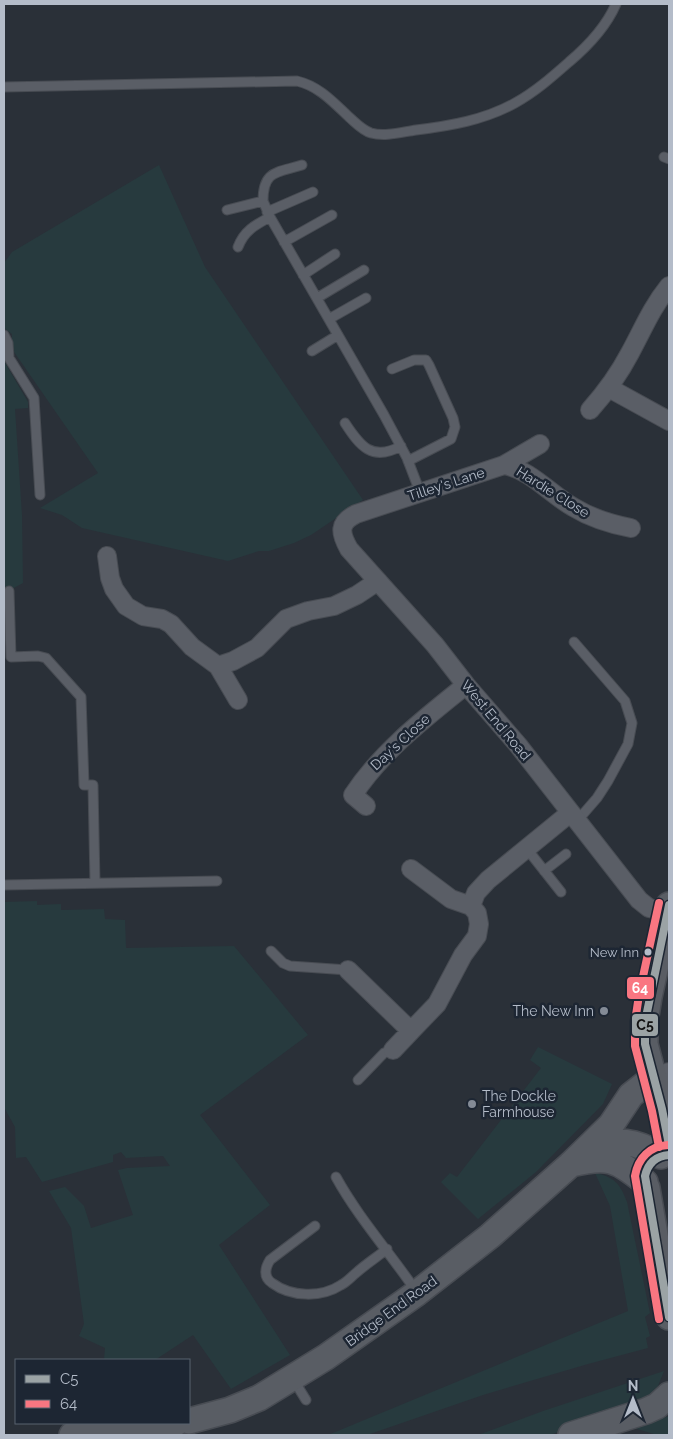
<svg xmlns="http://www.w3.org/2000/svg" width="673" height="1439" viewBox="0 0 673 1439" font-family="Raleway,sans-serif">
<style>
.green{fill:#273a3e}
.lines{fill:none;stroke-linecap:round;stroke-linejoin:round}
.lane-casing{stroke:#484c53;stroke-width:11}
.street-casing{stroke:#484c53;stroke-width:20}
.secondary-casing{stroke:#484c53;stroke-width:28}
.lane{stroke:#5a5e66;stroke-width:9}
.street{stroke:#5a5e66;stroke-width:18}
.secondary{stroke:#595d64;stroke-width:25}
.bus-1-casing{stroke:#1d2633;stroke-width:11}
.bus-2-casing{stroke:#1d2633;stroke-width:11}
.bus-1{stroke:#9ba3a5;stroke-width:8}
.bus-2{stroke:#f97681;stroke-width:8}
.bus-dot{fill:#b4bcc9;stroke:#1d2633;stroke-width:2}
.poi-dot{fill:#848b96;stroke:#1d2633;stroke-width:2}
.labels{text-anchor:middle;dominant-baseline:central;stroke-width:5;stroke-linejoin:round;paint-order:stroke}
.bus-label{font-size:13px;fill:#b4bcc9;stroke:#1d2633;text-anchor:end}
.street-label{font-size:14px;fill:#b4bcc9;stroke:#1d2633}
.poi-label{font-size:14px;fill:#b4bcc9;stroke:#1d2633;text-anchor:end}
.line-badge{stroke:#1d2633;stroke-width:2}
.badge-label{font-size:14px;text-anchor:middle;font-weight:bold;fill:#fff}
.pale-badge-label{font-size:14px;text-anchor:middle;font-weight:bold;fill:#111}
</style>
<rect width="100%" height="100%" fill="#2a3038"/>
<path class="green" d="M159,165L205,267L363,500L311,535L294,543L269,551H259L228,561L82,528L62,515L40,508L98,473L12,349V334L4,328V263L12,252Z
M4,361L28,402V408L15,409L22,515L23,583L12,589L4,588Z
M37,901V905L61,904V910L104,909L105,919L125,920L126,948L234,946L308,1035L200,1115L270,1205L219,1245L290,1355L231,1389L193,1335L155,1360H104L105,1348L79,1336L84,1324L71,1228L49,1191L65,1187L84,1206L91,1228L133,1215L118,1170L127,1168L170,1166L163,1156L126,1158L121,1152L113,1155V1162L42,1182L26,1157L16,1158L15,1127L5,1109L4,902Z
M538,1047L612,1084L603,1104L536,1172L478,1219L441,1182L450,1173L457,1177L541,1068L530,1060Z
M595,1173C614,1177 620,1183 627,1202L650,1313L645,1317L650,1336L646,1338L648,1348L588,1364L483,1395L367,1435H328L628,1311L610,1206Z
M664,1371L658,1386L645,1399L632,1406L550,1435H478L543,1411Z
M669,1405V1435H657L634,1428L669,1416Z"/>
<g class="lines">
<g class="lane-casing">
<path id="lane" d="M4,87L297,81C319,86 334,103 349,117C356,123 362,130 371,133C385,137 402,132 416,130C449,126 485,120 515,103C535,92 552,77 569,62C588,46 606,27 616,4
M664,157L669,159
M263,201L270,217L384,415L407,458L420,492
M227,210L263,201C263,170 277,173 302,165
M267,212L313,192
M284,242L332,215
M238,247C244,231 255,225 270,217
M303,275L335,254
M317,298L364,270
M329,319L366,298
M4,335L8,343L9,358L34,398L40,495
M312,351L338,335
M392,369L414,360H426L429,365L453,418L455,427L451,439L408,461
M345,423C360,446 372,462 401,446
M9,591L11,657L38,656L46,658L81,697L84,785H93L95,883
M574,642L625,701L632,723L628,744L608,781L597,798L577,821
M527,849L561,892
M544,871L566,854
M4,885L217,881
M271,951L283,963L290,966L348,970
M358,1080L384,1053L393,1050
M336,1177C358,1217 390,1253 416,1291
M315,1226L270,1260C265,1268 263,1277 272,1283C291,1297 321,1298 341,1285C347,1282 351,1277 356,1273C366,1264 377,1257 387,1249
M293,1379L306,1400"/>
</g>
<g class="street-casing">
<path id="street" d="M609,388L669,421
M590,410C606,392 619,374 630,353C643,329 652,307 669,286
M540,444L504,465L356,514C338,523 340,533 349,549L435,645L466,685L518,745L639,900L649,908L668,912
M504,465C531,470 550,494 573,507C591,518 610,524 631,528
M107,556L110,578L114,589L126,606L143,616L162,619L171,624L192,647L218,666L238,700
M218,666L233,661L257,648L286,619L308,611L334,606L357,595L378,581
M366,806L353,795C382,751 425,718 466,685
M471,906L476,893L488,880L570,813
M348,970L411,1031L437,1004L463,955L477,936L479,924L477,913L471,906L451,899L411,869
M393,1050L411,1031
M654,1077L669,1072"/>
</g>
<g class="secondary-casing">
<path id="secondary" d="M669,905L649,997L645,1022V1044L662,1109L669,1145
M589,1147C618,1139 635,1140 661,1156
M571,1164C609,1155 615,1159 645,1182
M647,1188L669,1317
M189,1421L230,1410L259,1398L326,1357L417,1293L490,1236L571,1164L611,1125L631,1095L654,1077
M72,1435L93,1431L176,1423
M571,1435L646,1411L657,1406L669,1395"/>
</g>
<use href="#lane" class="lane"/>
<use href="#street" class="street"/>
<use href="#secondary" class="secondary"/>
<g class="bus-1-casing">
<path id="bus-1" d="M669,905L645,1022V1044L662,1109L669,1145
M669,1155C656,1156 648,1163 645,1176L669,1317"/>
</g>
<g class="bus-2-casing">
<path id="bus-2" d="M659,1147L652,1111L635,1046V1022L639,995L659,903
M659,1319L635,1176C638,1158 650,1146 668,1145"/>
</g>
<use href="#bus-1" class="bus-1"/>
<use href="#bus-2" class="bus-2"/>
</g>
<circle class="bus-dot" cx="648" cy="952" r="4.5"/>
<g class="poi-dot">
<circle cx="604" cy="1011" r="5"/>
<circle cx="472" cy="1104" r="5"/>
</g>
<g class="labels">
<g class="bus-label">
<text x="639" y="952">New Inn</text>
</g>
<g class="street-label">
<text transform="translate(446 484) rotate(-18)">Tilley's Lane</text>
<text transform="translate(553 492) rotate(32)">Hardie Close</text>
<text transform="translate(496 720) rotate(50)">West End Road</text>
<text transform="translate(400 742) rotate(-43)">Day's Close</text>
<text transform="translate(391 1311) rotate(-36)">Bridge End Road</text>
</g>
<g class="poi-label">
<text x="594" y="1011">The New Inn</text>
<text x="482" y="1096" text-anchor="start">The Dockle<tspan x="482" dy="16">Farmhouse</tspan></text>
</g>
</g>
<g class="line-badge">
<rect x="626" y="976" width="29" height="24" rx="5" fill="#f97681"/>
<rect x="631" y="1013" width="28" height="24" rx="5" fill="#9ba3a5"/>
</g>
<g class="badge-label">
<text x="640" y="993">64</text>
</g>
<g class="pale-badge-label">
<text x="645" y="1030">C5</text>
</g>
<rect width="673" height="1439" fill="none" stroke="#b4bcc9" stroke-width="10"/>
<rect x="15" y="1359" width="175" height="65" fill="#1d2633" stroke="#59626f"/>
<rect x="25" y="1375" width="25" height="8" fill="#9ba3a5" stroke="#59626f"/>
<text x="60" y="1384" font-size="15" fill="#b4bcc9">C5</text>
<rect x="25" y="1400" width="25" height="8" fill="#f97681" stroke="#59626f"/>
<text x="60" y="1409" font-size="15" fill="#b4bcc9">64</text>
<g transform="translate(633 1399)" stroke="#1d2633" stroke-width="4" paint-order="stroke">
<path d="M0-4L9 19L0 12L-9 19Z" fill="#b4bcc9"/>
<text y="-8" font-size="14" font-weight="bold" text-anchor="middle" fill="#b4bcc9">N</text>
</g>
</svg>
